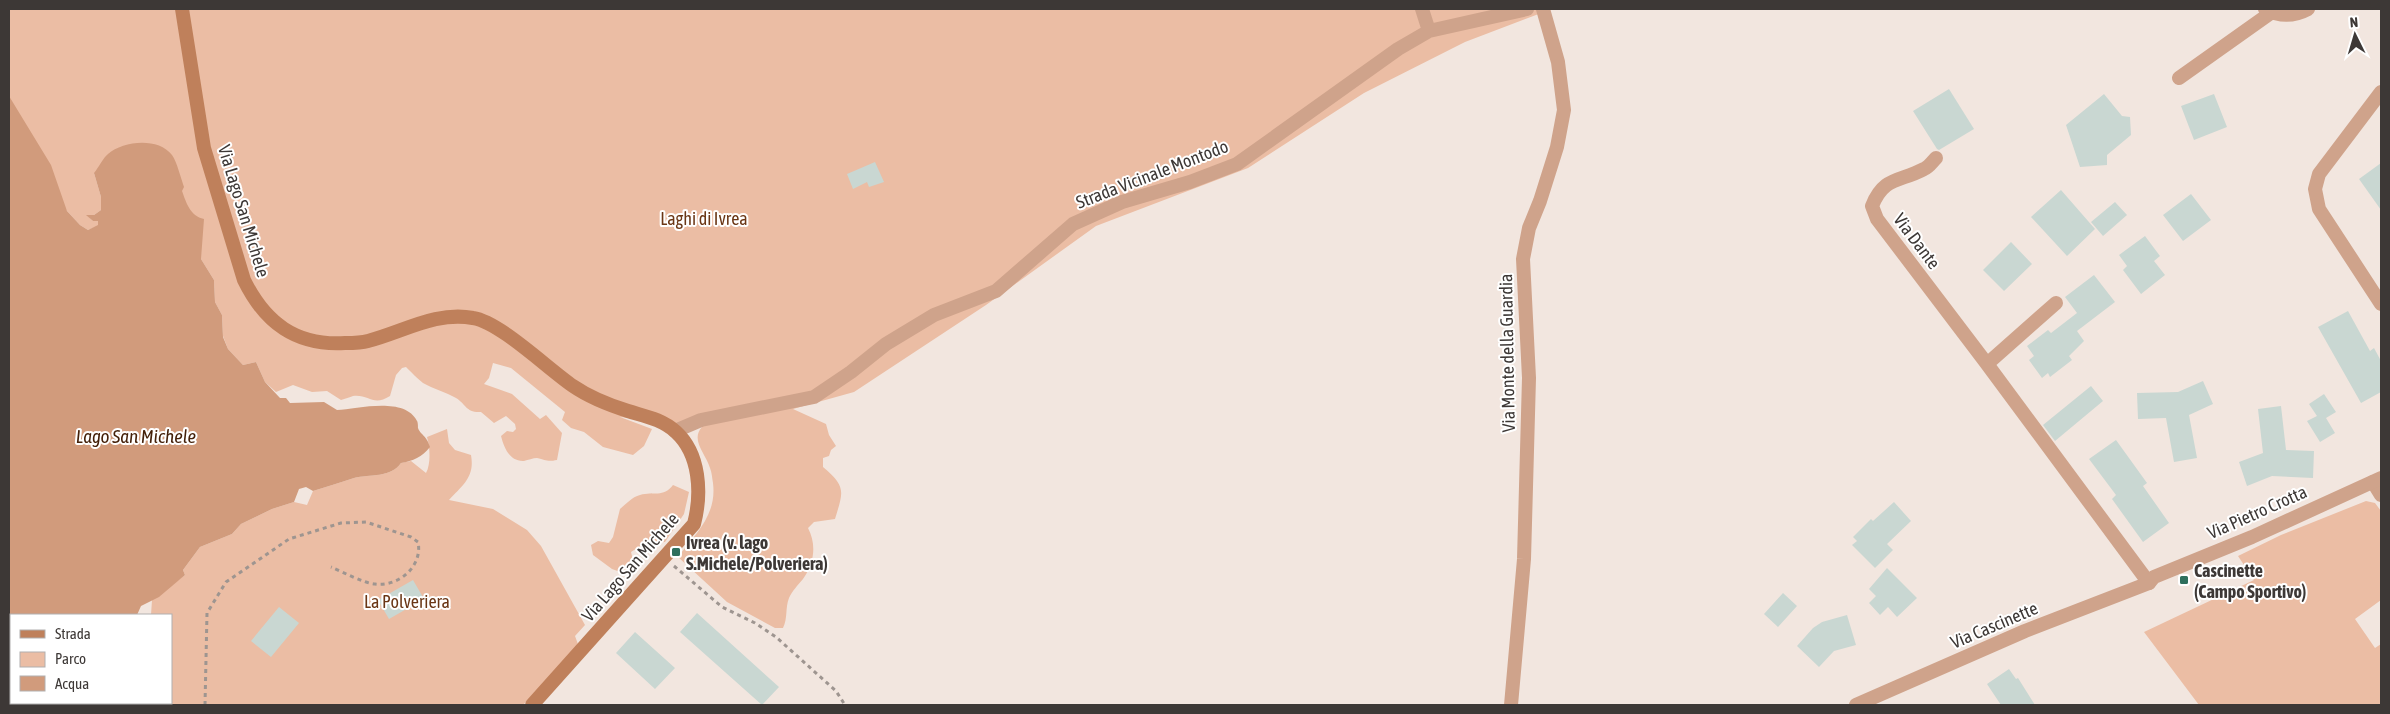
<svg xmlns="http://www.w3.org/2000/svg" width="2390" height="714" viewBox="0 0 2390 714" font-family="'Asap Condensed',sans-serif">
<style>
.green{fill:#ebbda4}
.water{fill:#d19b7c}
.building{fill:#c9d7d2}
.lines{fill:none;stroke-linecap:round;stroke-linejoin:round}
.path{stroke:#9e9590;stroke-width:3;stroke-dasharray:4 4;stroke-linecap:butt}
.minor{stroke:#cfa38b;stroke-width:14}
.tertiary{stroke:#cfa38b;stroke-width:14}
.secondary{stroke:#bf805b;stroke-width:14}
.poi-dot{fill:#2e6f5d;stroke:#fff;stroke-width:2}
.labels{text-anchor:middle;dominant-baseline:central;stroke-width:4;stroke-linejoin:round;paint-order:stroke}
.street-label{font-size:18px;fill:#3d3836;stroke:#fff}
.park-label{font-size:18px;fill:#6a3615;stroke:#fff}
.poi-label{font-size:18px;font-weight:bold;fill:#3d3836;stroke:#fff;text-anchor:start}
.water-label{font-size:19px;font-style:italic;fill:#442009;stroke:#fff}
</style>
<rect width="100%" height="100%" fill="#f2e6df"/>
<path class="green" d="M9,9H1552L1465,42L1364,93L1248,168L1096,226L986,305L854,392L793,409L826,424L829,435L836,446L831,450L829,456L823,458V467C847,487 843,492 835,519L814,522L808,528C817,545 814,564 803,579C798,585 792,591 789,598C785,608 788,618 783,628H775L727,602L678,557C696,533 717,515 713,483C712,478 712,473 710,468C706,454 690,440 702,427L620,417L652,429L644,446L633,455L603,447L584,432L571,428L562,420L565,412L511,368L493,363L489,378L484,384L512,394L540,419L546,415L562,433L557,460C547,462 546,460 537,458C533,458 528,460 524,461C510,462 504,448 501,436L507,431L513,432L516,429L515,424L506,416L494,423L481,412C466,413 466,404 456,398C446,392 433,389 423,383C419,380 410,371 406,367L402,368L396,375L390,396C373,407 369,394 353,396C350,397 345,399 341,400L327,391L312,392L293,385L276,392L265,382L256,362L243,365L228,349L223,336L222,315L215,302L214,280L201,259L94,173L101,197V210L94,215H87L93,221H98V226L88,230L80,225L67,211L9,123Z
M447,429L449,443L455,450L471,455C475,477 463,485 449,500L493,509L527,530L541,546L585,625L575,636L579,647L523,705H130L133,703H171V615H151L152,600L185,575L183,570L200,547L232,534L241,524L272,509L294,502L307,505L313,491C327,487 341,482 354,478C370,474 391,478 401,463L411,461L426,473C431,464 430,447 427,437Z
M673,485L689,492L684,514L665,542L645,543L631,552L634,564L623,573L612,569L593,555L591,545L598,541L609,543L613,537L620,509C626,504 632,497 640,495C654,491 663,498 673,485Z
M2366,501L2375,503L2381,511V600L2355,619L2375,648L2381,644V705H2199L2144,632L2254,580L2238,556L2281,535Z"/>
<path class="water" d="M9,96L51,165L67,211L80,225L88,230L98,225V221H93L86,215H94L101,210V197L94,173C99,167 103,158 108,154C123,141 158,137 172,155C177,162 181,179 184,187L182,191C186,202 190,216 204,219L201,259L214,280L215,302L222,315L223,337L228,349L243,365L256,362L265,382L280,398H286L290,403L324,402L337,410C357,409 405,396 417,421C418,422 418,427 418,428C421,436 426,434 430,447C422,457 413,461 401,463C391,478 370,474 354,478C341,482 327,487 313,491L306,487L299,489L294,502L272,509L241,524L232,534L200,547L183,570L185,575L159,597L141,606L137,615H11V703H120L121,705H9Z"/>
<path class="building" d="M1949,89L1974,129L1939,150L1937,149L1913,111Z
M2104,94L2122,116L2130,117L2131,135L2107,155V165L2080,167L2066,125Z
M2214,94L2227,127L2194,140L2181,106Z
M875,162L884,182L869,187L867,182L853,189L847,174Z
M2381,163V210L2359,179Z
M2061,190L2095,229L2067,256L2031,217Z
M2191,194L2211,220L2183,241L2163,215Z
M2115,202L2127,215L2103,236L2091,222Z
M2145,236L2160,256L2154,261L2165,275L2141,294L2123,270L2127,266L2119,255Z
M2011,242L2032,264L2004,291L1983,270Z
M2094,275L2115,302L2077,331L2084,341L2069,356L2072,360L2050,377L2048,373L2042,378L2029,360L2034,356L2027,346L2048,330L2051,333L2077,313L2065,297Z
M2348,311L2370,351L2374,348L2381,361V392L2361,403L2318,327Z
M2203,381L2213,404L2189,415L2197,458L2174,462L2166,418L2138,419L2137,393L2178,392Z
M2091,386L2103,401L2055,441L2043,425Z
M2324,394L2336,412L2326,418L2335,433L2320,442L2307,421L2317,416L2309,404Z
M2281,406L2286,450L2314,451L2313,478L2272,476L2247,486L2239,462L2263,453L2258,409Z
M2116,440L2147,483L2143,486L2169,523L2143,542L2112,499L2116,495L2089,459Z
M1894,502L1911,521L1887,544L1893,550L1875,568L1852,545L1857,541L1853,537L1871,519L1873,521Z
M1887,568L1917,598L1897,617L1888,607L1880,615L1869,603L1876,596L1869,589Z
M413,580L424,599L389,619L378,600Z
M1783,593L1797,606L1778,627L1764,614Z
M279,607L299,623L271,657L251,641Z
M697,613L779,687L762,705L680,632Z
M1847,615L1856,645L1834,651L1819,667L1797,646L1813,628L1822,622Z
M635,632L675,668L655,689L616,653Z
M2009,669L2016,679L2018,678L2035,705H2001L1987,684Z"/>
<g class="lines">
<path class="path" d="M674,566L722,607L755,623L776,637L836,691L845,705
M205,705L207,613L226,582L289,539L341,523L366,522L411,537L418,542C423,566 399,587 375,584C363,583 343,572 331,567"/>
<path class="minor" d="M1422,9L1429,31
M2265,9C2280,17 2293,17 2308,9
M2179,78L2272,12
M2381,92L2319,174L2315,189L2319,209L2381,304
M1936,158C1932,162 1929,167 1924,169C1900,182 1884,176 1872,206L1877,219L1987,364
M2056,303L1987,364L2149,583
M675,431L701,420L814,397L851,372L886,344L934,315L996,291L1073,224L1122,202L1190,182L1237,164L1398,49L1429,31L1527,9
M2373,482L2381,495
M1511,705L1524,559L1529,378L1523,259L1529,228L1540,201L1557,147L1564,110L1558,62L1543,9"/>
<path class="tertiary" d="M1856,705L2025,631L2149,583L2154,577L2252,537L2381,478"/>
<path class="secondary" d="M182,9L204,148L244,280C265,323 296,346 345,343C352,343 361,343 368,341C403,332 436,311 473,318C500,322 548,369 573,386C589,397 609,405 628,411C644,416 662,419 676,432C700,454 702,493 694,524L532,705"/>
</g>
<g class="poi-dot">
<rect x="671" y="547" width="10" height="10" rx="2.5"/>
<rect x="2179" y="575" width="10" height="10" rx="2.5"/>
</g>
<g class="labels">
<g class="street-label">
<text transform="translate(1152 174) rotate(-21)">Strada Vicinale Montodo</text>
<text transform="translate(244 211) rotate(73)">Via Lago San Michele</text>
<text transform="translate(1917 241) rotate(53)">Via Dante</text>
<text transform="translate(1507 353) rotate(-91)">Via Monte della Guardia</text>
<text transform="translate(2257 512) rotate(-24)">Via Pietro Crotta</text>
<text transform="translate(630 567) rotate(-49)">Via Lago San Michele</text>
<text transform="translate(1994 625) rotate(-23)">Via Cascinette</text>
</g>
<g class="park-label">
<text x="704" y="218">Laghi di Ivrea</text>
<text x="407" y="601">La Polveriera</text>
</g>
<g class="poi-label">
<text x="686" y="542">Ivrea (v. lago<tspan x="686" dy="21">S.Michele/Polveriera)</tspan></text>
<text x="2194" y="570">Cascinette<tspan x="2194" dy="21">(Campo Sportivo)</tspan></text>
</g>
<g class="water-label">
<text x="136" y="436">Lago San Michele</text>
</g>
</g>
<rect width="2390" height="714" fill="none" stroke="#3d3836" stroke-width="20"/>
<rect x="10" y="614" width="162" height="90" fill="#ffffff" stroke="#b1afaf"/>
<rect x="20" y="630" width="25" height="8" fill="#bf805b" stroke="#b1afaf"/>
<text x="55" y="639" font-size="15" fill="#3d3836">Strada</text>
<rect x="20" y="652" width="25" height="15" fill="#ebbda4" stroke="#b1afaf"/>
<text x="55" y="664" font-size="15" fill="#3d3836">Parco</text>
<rect x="20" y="676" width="25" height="15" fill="#d19b7c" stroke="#b1afaf"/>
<text x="55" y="689" font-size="15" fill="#3d3836">Acqua</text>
<g transform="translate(2355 35) rotate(355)" stroke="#ffffff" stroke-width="4" paint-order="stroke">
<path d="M0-4L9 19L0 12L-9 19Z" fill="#3d3836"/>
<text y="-8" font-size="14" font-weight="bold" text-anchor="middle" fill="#3d3836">N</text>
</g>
</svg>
